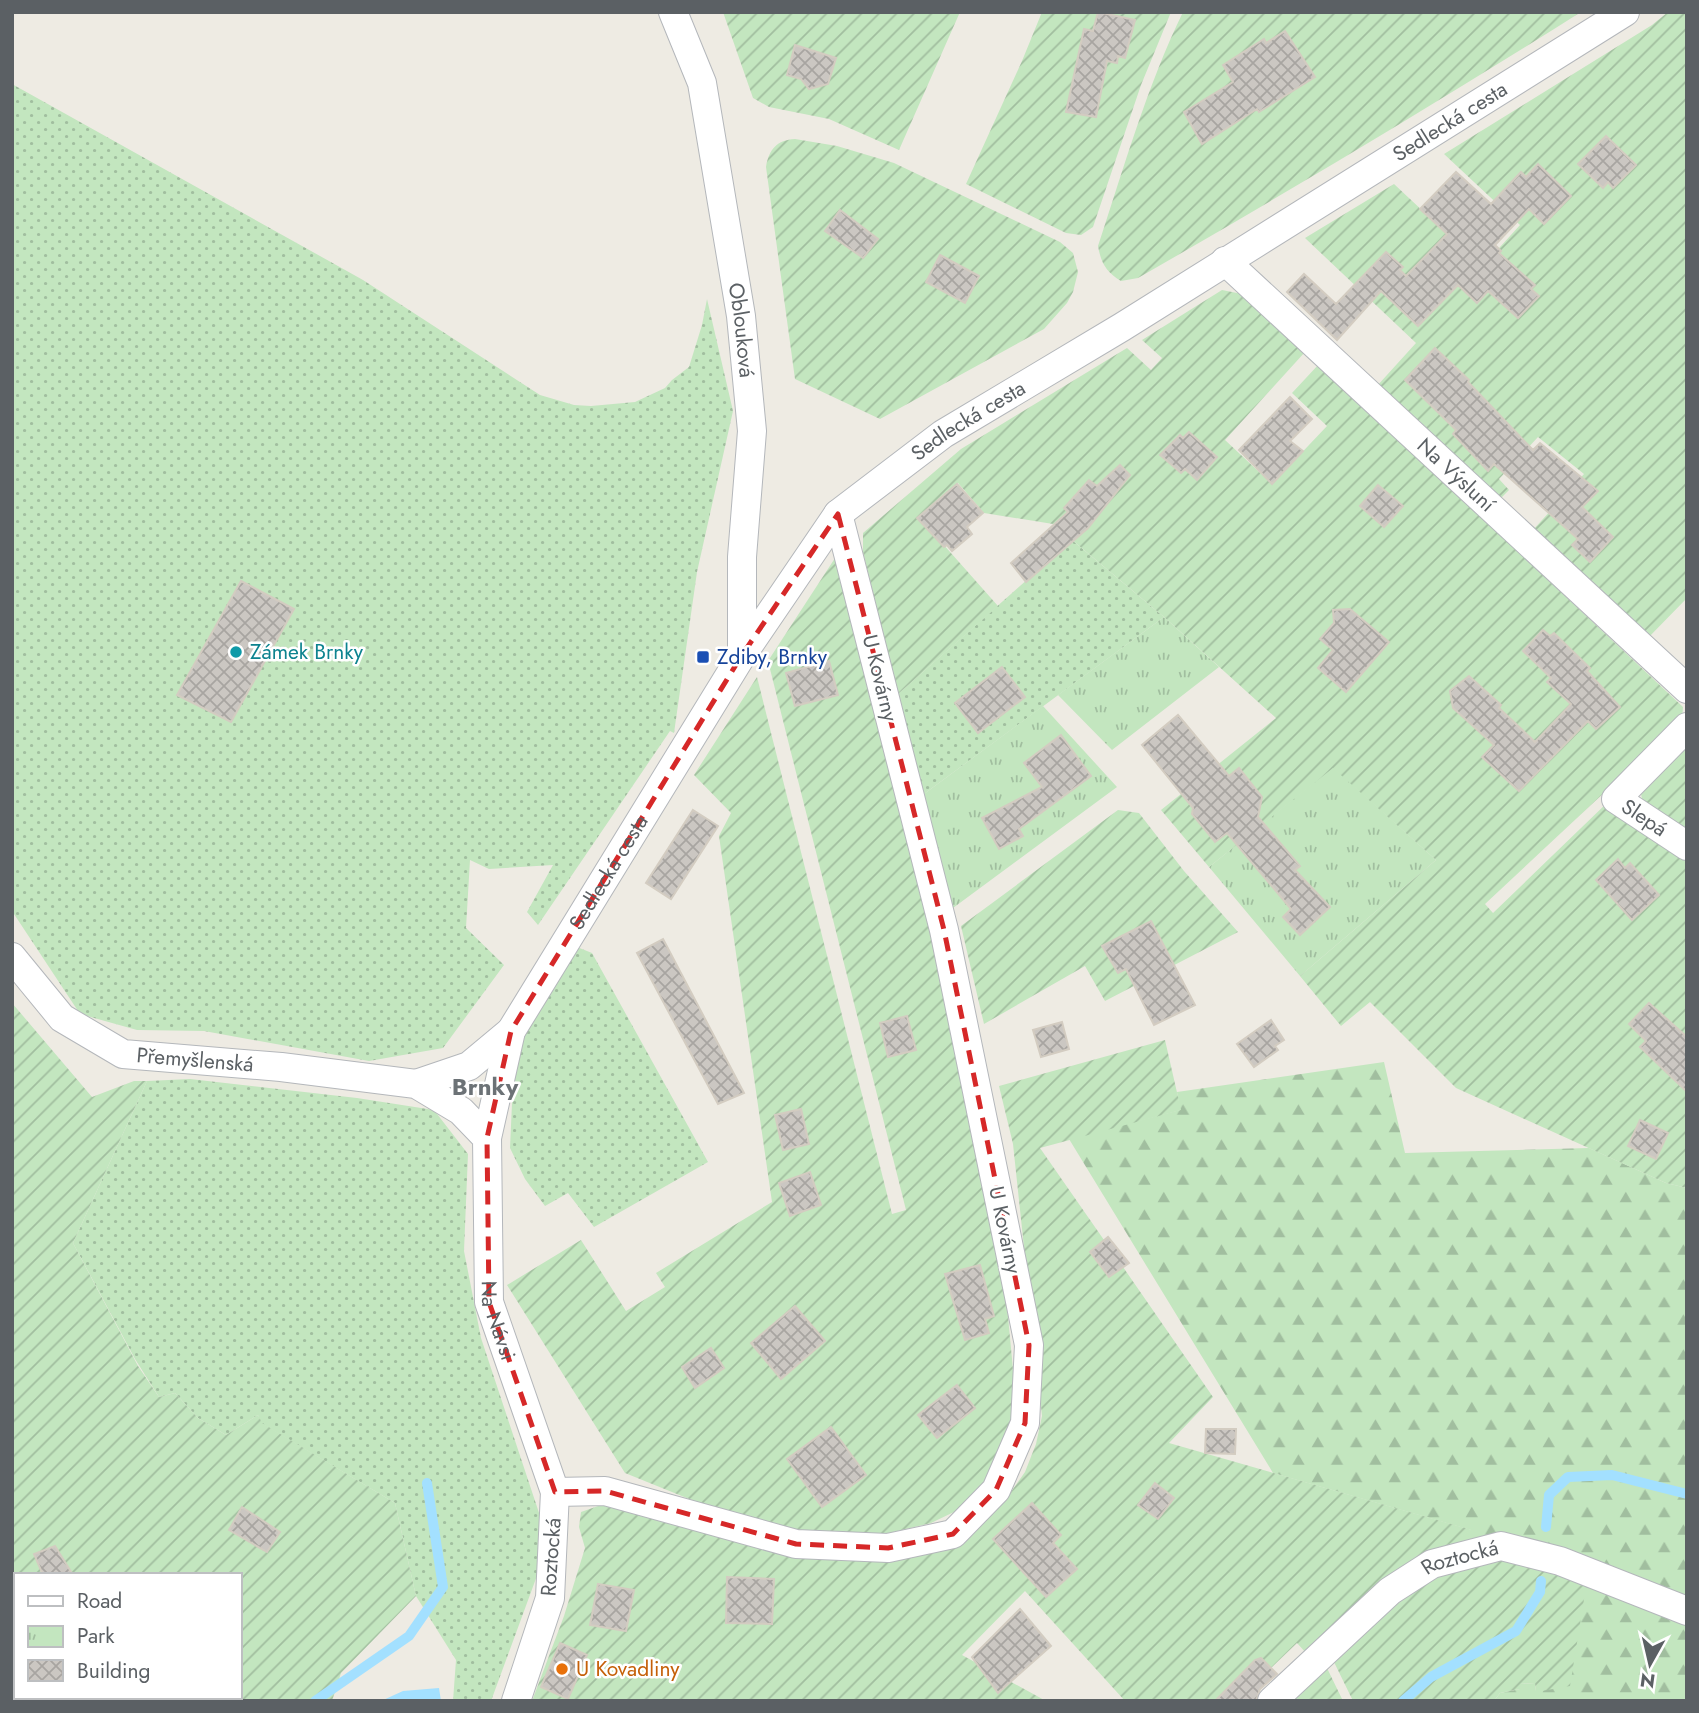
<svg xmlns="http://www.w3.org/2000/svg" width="1699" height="1713" viewBox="0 0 1699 1713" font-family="Jost,sans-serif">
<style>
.grass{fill:url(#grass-dots)}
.forest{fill:url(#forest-firs)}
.park{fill:url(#park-tufts)}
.garden{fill:url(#garden-furrows);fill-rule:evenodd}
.water{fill:#a3e0ff}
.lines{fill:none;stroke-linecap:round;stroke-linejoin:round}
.stream{stroke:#a3e0ff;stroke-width:10}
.building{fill:url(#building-cross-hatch);stroke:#d3ccc1;stroke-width:2}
.street-casing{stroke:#b4b7bb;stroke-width:30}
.street{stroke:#fff;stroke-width:28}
.marked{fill:none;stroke:#d62828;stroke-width:5;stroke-dasharray:14 9;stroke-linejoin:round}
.culture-dot{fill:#0f9aa8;stroke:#fff;stroke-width:2.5}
.transit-dot{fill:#1a4fb4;stroke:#fff;stroke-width:2.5}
.food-dot{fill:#e8710a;stroke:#fff;stroke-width:2.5}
.labels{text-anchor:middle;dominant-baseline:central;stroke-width:5;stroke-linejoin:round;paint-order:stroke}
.street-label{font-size:21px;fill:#5b6064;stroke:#fff}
.culture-label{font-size:21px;fill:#0d838f;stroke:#fff;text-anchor:start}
.transit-label{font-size:21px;fill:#164399;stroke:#fff;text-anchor:start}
.food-label{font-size:21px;fill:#c56008;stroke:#fff;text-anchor:start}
.quarter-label{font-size:24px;font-weight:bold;fill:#6c7276;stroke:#fff}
</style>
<defs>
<pattern id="grass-dots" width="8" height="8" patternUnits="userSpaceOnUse" patternTransform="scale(1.75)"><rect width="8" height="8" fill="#c3e6bf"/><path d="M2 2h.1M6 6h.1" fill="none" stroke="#a1be9f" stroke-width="1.8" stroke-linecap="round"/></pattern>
<pattern id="forest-firs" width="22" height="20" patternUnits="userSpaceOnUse" patternTransform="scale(1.75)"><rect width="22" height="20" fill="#c3e6bf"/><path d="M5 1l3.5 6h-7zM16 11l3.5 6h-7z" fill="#a1be9f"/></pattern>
<pattern id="park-tufts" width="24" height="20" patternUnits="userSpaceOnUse" patternTransform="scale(1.75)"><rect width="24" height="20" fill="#c3e6bf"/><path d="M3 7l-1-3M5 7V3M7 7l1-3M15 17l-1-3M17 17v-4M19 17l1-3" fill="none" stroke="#a1be9f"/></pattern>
<pattern id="garden-furrows" width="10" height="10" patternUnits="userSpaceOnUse" patternTransform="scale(1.75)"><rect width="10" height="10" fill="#c3e6bf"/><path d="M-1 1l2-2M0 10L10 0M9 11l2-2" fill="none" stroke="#a1be9f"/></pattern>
<pattern id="building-cross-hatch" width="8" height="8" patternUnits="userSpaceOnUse" patternTransform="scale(1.75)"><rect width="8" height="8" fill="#cbc7c2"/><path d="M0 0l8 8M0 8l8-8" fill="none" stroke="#a8a5a1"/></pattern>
</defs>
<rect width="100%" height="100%" fill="#eeebe3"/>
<path class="grass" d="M12,84L363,280L540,395L574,405L591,406L635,402L665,388L672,380L689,367L702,325L707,299L733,411L697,572L674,733L670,731L538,925L527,912L553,865L489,869L470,860L466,928L504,965L443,1048L369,1061L204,1031L137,1030L80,1014L12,911Z
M1072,540L1164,617L924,794L898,694Z
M577,947L592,953L708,1162L594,1227L568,1193L545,1206L525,1179L510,1148L513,1081L521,1041Z
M190,1079L357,1098L434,1110L468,1154L464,1251L481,1338L549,1543L491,1701H453L456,1660L416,1596L395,1503L261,1423L258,1415L226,1435L198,1418L175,1393L159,1397L135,1359L73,1243L147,1081Z"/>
<path class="forest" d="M1384,1062L1405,1153L1589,1148L1666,1183L1687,1188V1701H1494L1500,1693L1520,1689L1519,1684L1535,1683L1536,1691L1570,1685L1423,1559L1471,1530L1273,1473L1069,1139L1180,1110L1177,1092Z"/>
<path class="park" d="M1164,617L1219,667L1112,750L1058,695Z
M1043,706L1117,787L953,908L924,794Z
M1333,767L1436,860L1300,976L1209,867Z"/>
<path class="garden" d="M723,12H960L899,150L829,119L769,107L753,98Z
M1042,12H1171L1141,85L1095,221L1093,227L1081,235L1066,233L966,184L1022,61Z
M1183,12H1581C1435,104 1288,192 1138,278L1121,281C1106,272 1101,263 1098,246C1124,167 1147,86 1183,12Z
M1668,12H1687V598L1647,639L1532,531L1584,474L1538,437L1499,479L1509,490L1499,500L1377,386L1416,343L1305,238L1394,184L1505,288L1490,258L1520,225L1444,154L1652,25Z
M795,139L837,146L894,163L1060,242L1073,253L1078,272L1073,292L1067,303L1044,329L880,419L795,379L766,167C769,149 777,140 795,139Z
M1222,290L1242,294L1305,352L1225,440L1272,484L1327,426L1292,393L1319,364L1683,707L1682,720L1485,904L1493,913L1609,801L1687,855V1188L1666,1183L1456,1088L1370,1002L1341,1026L1300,976L1436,860L1333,768L1209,867L1161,810L1276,718L1164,617L1053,524L984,513L958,483L919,517L998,606L898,694L863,552V533L961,449L1127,348L1151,370L1162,358L1142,340Z
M837,555L995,1179L1014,1380V1424L1000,1465L974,1498L954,1512L931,1523L881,1535L802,1533L704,1505L625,1473L507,1285L581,1240L626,1311L665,1287L656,1273L772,1202L719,836L731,813L694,775L757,677L892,1214L906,1210L768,661Z
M1687,747V831L1642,799L1640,788Z
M1118,810L1139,813L1184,871L1238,932L1105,1001L1085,966L984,1024L961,926Z
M12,1003L92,1097L134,1081H147L73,1243L138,1366L159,1397L175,1393L198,1418L226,1435L258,1415L262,1423L395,1503L416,1596L341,1673L332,1701H12ZM16,1575H240V1697H16Z
M1165,1040L1181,1110L1040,1148L1104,1240L1090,1253L1109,1277L1123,1267L1213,1397L1169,1443L1472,1530L1383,1585L1307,1654L1297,1643L1271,1668L1260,1658L1257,1662L1255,1660L1226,1690L1237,1701H1125L1025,1591L962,1655L1046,1701H532L564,1616L585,1548L579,1527L581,1512L601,1505L797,1556L855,1561L883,1559L1008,1496L1025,1472L1036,1444L1042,1416L1013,1144L999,1086Z
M1483,1539L1587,1581L1570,1686L1536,1692L1535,1683L1520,1684V1689L1500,1693L1494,1701H1353L1334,1662L1402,1600Z
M1327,1668L1343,1701H1287Z"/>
<path class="water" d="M439,1688L441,1701H381L403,1691Z"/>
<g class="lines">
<path class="stream" d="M1546,1527L1549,1495L1568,1477L1612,1475L1687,1494
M315,1701L409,1636L443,1587L427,1483
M1403,1701L1431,1677L1516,1631L1540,1592L1541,1581"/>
</g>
<path class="building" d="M1098,12L1135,20L1125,58L1118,56L1117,63L1107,61L1096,117L1066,112L1084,29L1093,31Z
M1285,31L1315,77L1259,112L1257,109L1202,144L1184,112L1233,82L1223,65L1264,39L1266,43Z
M795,45L836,58L828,84L809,89L801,79L787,75Z
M1606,136L1636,165L1613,188L1608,182L1603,188L1578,164Z
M1538,164L1571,196L1544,224L1529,209L1495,245L1501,251L1499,253L1535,285L1531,289L1539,296L1518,318L1488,291L1477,303L1458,285L1418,326L1381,291L1337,340L1287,292L1304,274L1336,304L1386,252L1403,267L1400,270L1406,276L1447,234L1420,209L1456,172L1491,204L1521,172L1526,177Z
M840,210L878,239L863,258L825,231Z
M940,255L979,276L965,303L926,282Z
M1435,348L1469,380L1468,382L1533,450L1540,443L1598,491L1582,507L1613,537L1590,562L1572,545L1578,539L1494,464L1488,471L1453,434L1456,430L1405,380Z
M1290,397L1312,419L1290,441L1303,451L1272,484L1239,450Z
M1189,432L1217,457L1197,480L1185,469L1181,473L1160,455L1180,435L1183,438Z
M1120,465L1130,475L1088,528L1026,582L1011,563L1068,512L1064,508L1089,480L1097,486Z
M957,484L983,513L967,527L972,534L952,551L947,545L944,547L917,518Z
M1378,485L1403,506L1384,527L1360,506Z
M241,581L294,609L231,722L177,695Z
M1350,609L1389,642L1346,692L1318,668L1333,650L1320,639L1334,623L1333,610Z
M1543,630L1550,636L1554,633L1590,668L1587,671L1620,707L1596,729L1588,721L1519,791L1482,757L1494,745L1453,708L1450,691L1469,676L1501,705L1499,708L1535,742L1571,704L1547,682L1551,678L1523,651Z
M829,661L838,695L795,706L786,673Z
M1002,667L1025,697L978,733L955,703Z
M1178,715L1229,776L1239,768L1262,797L1258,817L1300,866L1295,870L1330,907L1300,935L1283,917L1291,909L1227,833L1215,842L1192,814L1193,808L1142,745Z
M1061,735L1091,776L1019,829L1023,836L999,849L982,818L1042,787L1024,763Z
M693,810L718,826L671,899L646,883Z
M1618,859L1625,868L1630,863L1659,895L1632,920L1596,880Z
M1151,921L1195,1005L1154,1025L1126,969L1118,973L1102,946Z
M663,939L744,1093L718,1104L637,953Z
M1649,1003L1687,1037V1092L1640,1047L1646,1041L1629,1024Z
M907,1016L916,1050L888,1057L880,1023Z
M1271,1020L1284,1040L1275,1046L1278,1050L1254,1067L1237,1044Z
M1062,1022L1069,1049L1041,1057L1033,1030Z
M801,1109L809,1144L783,1150L775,1115Z
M1640,1120L1668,1133L1656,1159L1628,1146Z
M810,1172L821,1205L790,1216L779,1183Z
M1108,1237L1129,1263L1109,1277L1090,1252Z
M980,1265L994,1316L985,1319L989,1333L965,1340L945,1274Z
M795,1306L825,1341L781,1379L751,1343Z
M711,1348L724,1368L695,1388L682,1367Z
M957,1385L975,1408L937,1438L918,1415Z
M831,1427L866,1475L822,1507L787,1459Z
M1206,1429H1236L1235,1454L1205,1453Z
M1155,1483L1174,1498L1158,1519L1138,1505Z
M1032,1503L1061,1535L1053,1543L1077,1569L1046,1597L993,1539Z
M242,1507L280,1532L267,1552L229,1530Z
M55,1546L73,1575H43L34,1554Z
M727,1577L774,1579L772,1624L726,1623Z
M598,1584L634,1590L626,1631L590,1625Z
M1020,1609L1051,1646L998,1693L972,1657Z
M560,1643L587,1655L568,1699L541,1687Z
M1261,1658L1277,1674L1260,1689L1256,1701H1215L1255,1660Z"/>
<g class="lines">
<g class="street-casing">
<g id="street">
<path id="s1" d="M673,12L702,83L741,316L752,431L742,557V655"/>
<path id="s2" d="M1225,261L1687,689"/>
<path id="s3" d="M1687,727L1616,799L1687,846"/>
<path id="s4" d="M12,957L62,1018L123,1054L281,1067L416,1084L461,1111L487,1138L489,1302L555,1492L550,1598L516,1701"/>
<path d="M416,1084L469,1066L511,1031"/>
<path id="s5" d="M487,1138L511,1031L742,655L838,514L943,434L1122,327L1625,12"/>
<path d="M555,1492L605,1491L796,1544L888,1548L953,1534L996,1490L1025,1423L1029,1345L944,930L838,514"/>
<path id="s6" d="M1272,1701L1390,1591L1432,1564L1501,1546L1560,1561L1687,1611"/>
</g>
</g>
<use href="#street" class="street"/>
</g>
<path class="marked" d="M838,514L944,930L1029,1345L1025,1423L996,1490L953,1534L888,1548L796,1544L605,1491L555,1492L489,1302L487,1138L511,1031L742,655Z"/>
<circle class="culture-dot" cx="236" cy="652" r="7"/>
<rect class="transit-dot" x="696" y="650" width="14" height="14" rx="3.5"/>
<circle class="food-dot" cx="562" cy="1669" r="7"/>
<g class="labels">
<g class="street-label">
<text stroke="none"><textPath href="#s5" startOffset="1449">Sedlecká cesta</textPath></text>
<text stroke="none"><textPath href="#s1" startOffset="327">Oblouková</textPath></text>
<text stroke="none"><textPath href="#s5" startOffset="882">Sedlecká cesta</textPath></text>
<text stroke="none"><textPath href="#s2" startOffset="315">Na Výsluní</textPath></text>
<text transform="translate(880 678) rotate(76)">U Kovárny</text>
<text stroke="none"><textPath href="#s3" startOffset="135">Slepá</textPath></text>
<text stroke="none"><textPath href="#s5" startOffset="296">Sedlecká cesta</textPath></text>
<text stroke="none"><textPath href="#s4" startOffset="222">Přemyšlenská</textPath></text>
<text transform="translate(1005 1230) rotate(78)">U Kovárny</text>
<text stroke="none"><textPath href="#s4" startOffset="718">Na Návsi</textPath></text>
<text transform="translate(551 1557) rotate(-86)">Roztocká</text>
<text stroke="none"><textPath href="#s6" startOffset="240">Roztocká</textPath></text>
</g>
<g class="culture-label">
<text x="250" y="652">Zámek Brnky</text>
</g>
<g class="transit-label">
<text x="717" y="657">Zdiby, Brnky</text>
</g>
<g class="food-label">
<text x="576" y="1669">U Kovadliny</text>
</g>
<g class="quarter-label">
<text x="485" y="1086">Brnky</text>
</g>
</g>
<rect width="1699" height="1713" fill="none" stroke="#5b6064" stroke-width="28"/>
<rect x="14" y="1573" width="228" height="126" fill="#ffffff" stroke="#bdbfc1" stroke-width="2"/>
<rect x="28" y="1596" width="35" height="10" fill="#ffffff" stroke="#bdbfc1" stroke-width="2"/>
<text x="77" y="1608" font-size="21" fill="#5b6064">Road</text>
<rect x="28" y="1626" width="35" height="21" fill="url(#park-tufts)" stroke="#bdbfc1" stroke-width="2"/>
<text x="77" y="1643" font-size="21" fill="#5b6064">Park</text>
<rect x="28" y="1660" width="35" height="21" fill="url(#building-cross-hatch)" stroke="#bdbfc1" stroke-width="2"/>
<text x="77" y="1678" font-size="21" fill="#5b6064">Building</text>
<g transform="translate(1650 1664) rotate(188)" stroke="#ffffff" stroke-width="5" paint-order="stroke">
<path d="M0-5L12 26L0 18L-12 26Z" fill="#5b6064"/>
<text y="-10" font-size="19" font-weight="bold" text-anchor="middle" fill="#5b6064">N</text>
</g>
</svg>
